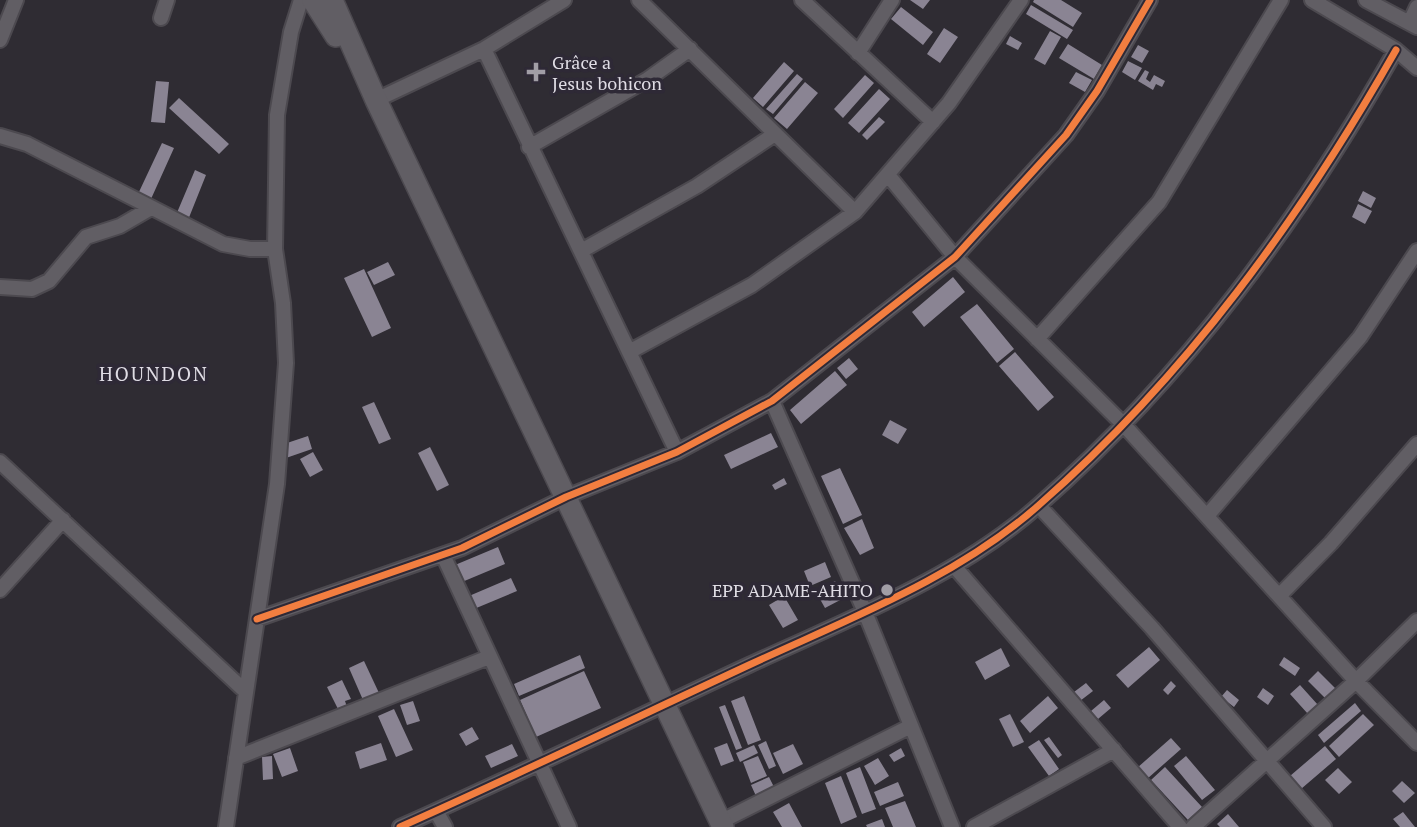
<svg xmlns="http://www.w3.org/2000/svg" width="1417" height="827" viewBox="0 0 1417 827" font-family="'PT Serif',serif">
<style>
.building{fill:#8a8493}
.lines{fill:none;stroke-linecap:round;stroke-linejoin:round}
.street-casing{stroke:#4c494f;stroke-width:18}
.secondary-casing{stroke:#4c494f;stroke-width:24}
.street{stroke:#615e64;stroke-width:14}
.secondary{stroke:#615e64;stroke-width:21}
.cycleway-casing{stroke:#2e2936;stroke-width:11}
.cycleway{stroke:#f27e40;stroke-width:7}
.poi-dot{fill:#a19ea6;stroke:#2e2936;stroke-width:2.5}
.labels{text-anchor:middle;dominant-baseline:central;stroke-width:7;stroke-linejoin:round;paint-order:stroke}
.poi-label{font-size:18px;fill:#dfdce4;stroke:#2e2936;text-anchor:start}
.neighbourhood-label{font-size:19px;letter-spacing:2px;fill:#dfdce4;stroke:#2e2936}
</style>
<rect width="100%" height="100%" fill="#2f2c33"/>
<path class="building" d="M910,0H930L923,9Z
M1034,0H1061L1082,13L1073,27L1033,2Z
M1031,5L1073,30L1067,39L1026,14Z
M901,7L933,32L923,45L891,19Z
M944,28L958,37L940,63L927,54Z
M1050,31L1061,37L1045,65L1034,59Z
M1010,36L1022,43L1018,50L1006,44Z
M1068,44L1102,65L1094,79L1059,58Z
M1138,45L1149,51L1142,63L1131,57Z
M1128,61L1142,68L1135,80L1122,72Z
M784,62L794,71L763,107L753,98Z
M1145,70L1149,72L1146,79L1150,82L1154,75L1165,81L1162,87L1156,84L1153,90L1138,81Z
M1076,72L1092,80L1085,92L1069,83Z
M797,74L803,79L773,114L766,109Z
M865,75L874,83L843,118L834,109Z
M156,81L169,82L165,123L151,122Z
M805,82L818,93L787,129L774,118Z
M879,89L890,99L859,133L848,123Z
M179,98L229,144L219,154L169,108Z
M879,117L885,122L867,140L862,135Z
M162,143L174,148L151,199L138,194Z
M195,170L206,175L188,220L176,215Z
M1363,191L1376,198L1371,208L1358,201Z
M1358,204L1372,211L1365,224L1352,217Z
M388,262L395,275L374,285L367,272Z
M364,269L391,328L372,337L344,278Z
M953,277L965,292L924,327L912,312Z
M977,304L1014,349L997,363L960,317Z
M1015,352L1054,397L1038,411L999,366Z
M849,358L858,369L846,379L837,368Z
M835,371L847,385L801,424L790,410Z
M374,402L391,439L379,444L362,407Z
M890,420L907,429L898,444L882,435Z
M771,433L778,447L731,469L724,455Z
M308,436L312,449L286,458L281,445Z
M430,447L449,485L437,491L418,453Z
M313,452L323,470L310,477L300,459Z
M840,468L862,515L843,524L821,476Z
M784,478L787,484L775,490L772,485Z
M862,519L874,548L860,555L844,528Z
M498,547L505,564L462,582L455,565Z
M825,562L831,577L810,586L804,571Z
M511,578L517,591L474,609L469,596Z
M835,581L844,598L825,608L816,592Z
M784,596L798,620L783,628L769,605Z
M1149,647L1160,660L1128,688L1116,675Z
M1001,648L1010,666L985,680L975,662Z
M580,655L585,668L519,696L514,684Z
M1284,657L1300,668L1295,676L1279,665Z
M364,661L379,693L363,700L349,668Z
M584,671L601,708L536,737L520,700Z
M1318,671L1336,689L1326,699L1308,681Z
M342,680L351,699L345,701L347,707L339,711L327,687Z
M1171,681L1176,686L1168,695L1163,690Z
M1086,683L1093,691L1080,701L1074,692Z
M1300,685L1318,705L1308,714L1290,694Z
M1263,688L1274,696L1268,705L1257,697Z
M1227,690L1239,700L1234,707L1221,697Z
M744,696L761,740L748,745L731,701Z
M1048,696L1058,708L1030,733L1020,721Z
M1104,700L1111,708L1098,719L1091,711Z
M413,701L420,721L407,725L400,705Z
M1355,703L1361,711L1324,743L1318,735Z
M725,705L742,748L736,750L719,707Z
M394,709L413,750L396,757L378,716Z
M1010,714L1024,742L1013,747L999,719Z
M1363,714L1374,725L1339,757L1329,746Z
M472,727L479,739L466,746L459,734Z
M1049,737L1062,755L1058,758L1044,740Z
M1171,738L1181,749L1147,779L1137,768Z
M1039,740L1059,769L1049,776L1028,747Z
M766,741L776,766L769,769L758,745Z
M381,743L387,760L360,769L355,752Z
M727,743L734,761L721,766L714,748Z
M512,744L518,756L491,768L485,756Z
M793,744L803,764L783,774L773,753Z
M754,745L758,753L740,762L736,753Z
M1325,746L1336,759L1301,789L1290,776Z
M290,748L298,771L282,777L273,754Z
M901,748L905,756L894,762L889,755Z
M272,756L273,779L263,780L262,757Z
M758,756L767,776L751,783L743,762Z
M1186,756L1215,790L1202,800L1174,766Z
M878,758L889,776L875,785L864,766Z
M860,767L876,809L862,814L846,773Z
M1165,767L1202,807L1188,820L1151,780Z
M1338,768L1352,782L1339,794L1325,780Z
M841,776L857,817L841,824L825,783Z
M769,777L774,787L756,796L751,785Z
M1402,781L1415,793L1404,803L1392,791Z
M898,782L904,796L880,806L874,792Z
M905,801L916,827H893L885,808Z
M789,803L802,827H782L773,812Z
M1403,812L1415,827H1400L1393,819Z
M1228,814L1239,827H1220L1217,824Z
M882,819L885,827H867L866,825Z"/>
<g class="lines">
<g class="street-casing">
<path id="street" d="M639,0L855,212
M802,0L933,122
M1312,0L1396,50L1417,68
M1366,0L1417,27
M161,18L167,0
M1410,22L1417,7
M0,40L16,0
M484,49L677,452
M858,53L892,0
M376,100L484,49L564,0
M0,136L27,144L223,244L250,249H275
M529,147L648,79L690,49
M888,175L955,257L1123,424L1356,681L1417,743
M581,251L697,186L775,134
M0,287L32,289L49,281L86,237L120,226L151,208
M1037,339L1159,202L1281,0
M629,352L752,285L855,212L949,103L1021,0
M772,401L865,612L952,827
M0,462L246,692
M1039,506L1152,628L1324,827
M1207,516L1360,337L1417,251
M443,555L569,827
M954,566L1180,827
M0,590L63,520
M1280,595L1331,543L1417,444
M257,619L462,548L566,497L677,452L772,401L955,257L1066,135L1097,91L1150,0
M236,758L489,657
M436,811L445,827
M720,822L911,726
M226,827L277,484L286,363L283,303L275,249L277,115L291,32L301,0
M400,827C517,775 633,719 749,665C848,619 957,578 1039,505C1186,376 1300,219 1396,50
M974,827L1114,750
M1193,827L1356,681L1417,621"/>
</g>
<g class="secondary-casing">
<path id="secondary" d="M313,0L336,36
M332,0L376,100L723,827"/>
</g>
<use href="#street" class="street"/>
<use href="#secondary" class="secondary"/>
<g class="cycleway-casing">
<path id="cycleway" d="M257,619L462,548L566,497L677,452L772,401L955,257L1066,135L1097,91L1150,0
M400,827C517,775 633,719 749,665C848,619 957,578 1039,505C1186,376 1300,219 1396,50"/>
</g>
<use href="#cycleway" class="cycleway"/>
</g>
<g class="poi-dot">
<path d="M532.5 61.5h7v7h7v7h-7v7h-7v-7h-7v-7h7z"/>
<circle cx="887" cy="590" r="7"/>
</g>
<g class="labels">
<g class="poi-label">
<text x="552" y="62">Grâce a<tspan x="552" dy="21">Jesus bohicon</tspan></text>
<text x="873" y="590" text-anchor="end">EPP ADAME-AHITO</text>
</g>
<g class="neighbourhood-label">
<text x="154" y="373">HOUNDON</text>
</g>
</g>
</svg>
